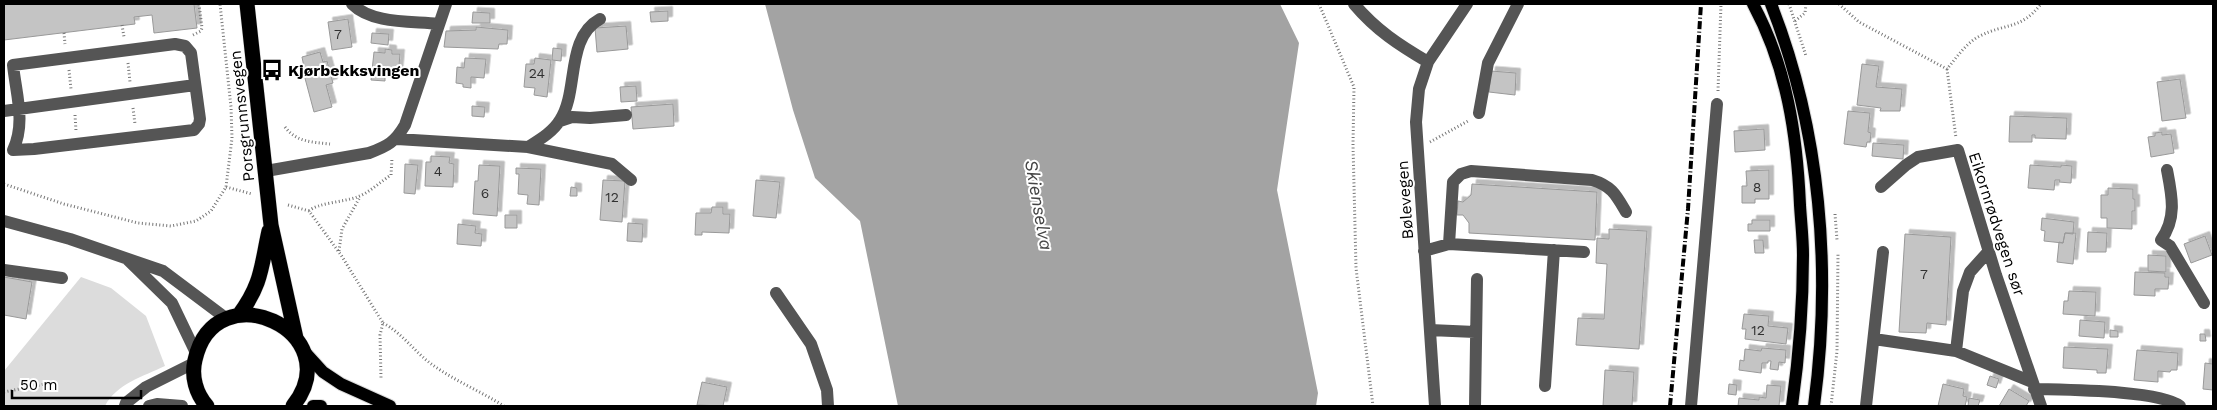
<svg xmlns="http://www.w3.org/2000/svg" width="2217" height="410" viewBox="0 0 2217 410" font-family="'Work Sans',sans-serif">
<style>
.green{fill:#dcdcdc}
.water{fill:#a3a3a3}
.building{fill:#c4c4c4;stroke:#999;filter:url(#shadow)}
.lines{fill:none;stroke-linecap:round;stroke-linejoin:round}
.major-casing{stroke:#dbdbdb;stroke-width:14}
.highway-casing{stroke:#dbdbdb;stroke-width:16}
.path{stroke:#777;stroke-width:3;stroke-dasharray:1 2.5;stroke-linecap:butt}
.minor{stroke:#555;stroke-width:12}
.major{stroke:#000;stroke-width:12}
.highway{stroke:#000;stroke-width:15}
.rail{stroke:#000;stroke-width:4;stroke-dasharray:8 2.5 1 2.5;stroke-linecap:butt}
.labels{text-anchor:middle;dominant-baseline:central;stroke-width:4;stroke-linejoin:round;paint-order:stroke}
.number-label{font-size:14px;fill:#313131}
.poi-label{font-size:16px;font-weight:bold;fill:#000;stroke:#fff;text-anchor:start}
.street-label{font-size:16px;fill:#000;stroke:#fff}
.water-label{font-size:18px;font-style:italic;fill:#444;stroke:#fff}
</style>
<defs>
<filter id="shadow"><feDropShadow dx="4.5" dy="-4.5" stdDeviation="0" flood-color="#0004"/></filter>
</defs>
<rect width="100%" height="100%" fill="#fff"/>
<path class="green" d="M81,277L111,288L146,316L165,366C144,376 116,384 105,406H4V371Z"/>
<path class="water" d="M765,4H1280L1299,43L1277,190L1318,393L1316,406H898L860,221L815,178L793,110Z"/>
<path class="building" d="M4,4H194L197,28L154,33L152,15L134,17L135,24L4,40Z
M668,11V21L651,22L650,12Z
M473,12L490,13V23H472Z
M348,19L352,47L332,50L328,22Z
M626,26L628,49L597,52L595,28Z
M476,27L508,30L507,44H499L498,49L444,47L446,31L476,30Z
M372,33L389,34L388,45L371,43Z
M553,48L562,49L561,61L552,60Z
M385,49L392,50V54H400L398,77L385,76V81L371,80L374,52L385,53Z
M320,52L323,62L327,61L333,83L326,85L332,107L314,112L302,67H304L302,57Z
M465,58L486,59L484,78L471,77V88L463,87V84L456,83L457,67L464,68Z
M535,58L551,60L547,97L534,95L535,88L524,87L526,64H534Z
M1862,64L1879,66L1876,87L1902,89L1900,111H1880L1881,108L1857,105Z
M1491,71L1516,73L1515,95L1489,92Z
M2180,79L2186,118L2162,121L2157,82Z
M636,86L637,101L621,102L620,87Z
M673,104L674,126L633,129L631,107Z
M472,106L485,107L484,117L472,116Z
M1848,111L1870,113L1868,132L1871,133L1870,142H1867L1866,147L1844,144Z
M2010,116L2067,118L2066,139L2035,138V135H2032V142H2009Z
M1764,129L1765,150L1735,152L1734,131Z
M2162,132V135L2171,134L2174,153L2151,157L2148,137L2155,136V133Z
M1873,143L1904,145L1903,159L1872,156Z
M431,156L450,157L449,163L454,164L453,187L425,186L426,162H431Z
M405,164L418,165L415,194L404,193Z
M479,165L500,166L497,216L473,214L475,181H478Z
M2030,165L2061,167V165L2072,166L2071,183L2059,182L2060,180H2055L2054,190L2028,188Z
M516,168L541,169L539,205L527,204L528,195L518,194L519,174H516Z
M1769,170V199H1755V203H1742V186H1747L1746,171Z
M603,180L625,181L622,222L600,220Z
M756,180L780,182L776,218L753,216Z
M1472,184L1597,192L1595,240L1469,233V223L1463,215H1457L1458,201L1463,202L1471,195Z
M571,187L577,188V196H570Z
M2108,188L2133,189V199H2135V211H2132V229L2107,228V218H2101V195H2108Z
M712,207H723V214H730L729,233L702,232V235H695L696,213H711Z
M505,215H517V228H505Z
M2042,218L2074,222L2073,234L2065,233L2063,243L2044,241L2045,231L2041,230Z
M1752,220H1770V231H1748V224H1752Z
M628,223L643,224L642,242L627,241Z
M458,224L476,226L475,233L482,234L481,246L457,244Z
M1609,229L1647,231L1639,349L1576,345L1578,318L1604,319L1607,264L1596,263L1597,238L1609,239Z
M2088,232L2107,233L2106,252H2087Z
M2065,233H2076L2073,264L2057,262L2059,242L2063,243Z
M1905,234L1951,237L1946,325L1927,323L1926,333L1899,332Z
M2205,236L2212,255L2191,263L2184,244Z
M1754,240H1763L1764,253H1755Z
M2148,255L2166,256V272L2148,271Z
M2135,272L2165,273V277H2169L2168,289H2155V296L2134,295Z
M4,277L32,282L26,319L4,315Z
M2069,291L2096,292L2095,316L2063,314L2064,301H2068Z
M1744,314L1769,316L1768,326L1788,328L1786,344L1745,339L1746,329H1742Z
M2080,320L2105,322L2104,338L2079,336Z
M2110,330L2118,331V337H2110Z
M2200,334H2205L2206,341H2200Z
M2064,347L2108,349L2106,373H2097V370L2063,368Z
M1762,348L1786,350L1785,363L1779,362L1778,370L1770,369L1771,361H1768V363H1762L1761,373L1739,370L1740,360L1744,361L1745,349L1761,351Z
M2137,350L2178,353L2177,370H2171L2170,372L2158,371V382L2134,380Z
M2205,363L2213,364V390L2203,389Z
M1605,370L1634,372L1632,406H1603Z
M1990,376L1999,379L1996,388L1987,385Z
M702,382L727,387L723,406L697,405Z
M1729,384L1737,385L1736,395L1728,394Z
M1943,384L1964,389L1963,396L1967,397L1965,406H1938Z
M1767,385L1781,386L1779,406H1738L1739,398L1759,400V397L1766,398Z
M2009,389L2029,401L2026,406H1999Z
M1969,398L1980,400L1978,406H1968Z"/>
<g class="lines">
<g class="major-casing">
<path id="major" d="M1753,4C1787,67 1797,135 1800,205C1801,222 1803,238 1803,255C1803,305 1799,356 1792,406
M1771,4C1821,131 1832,271 1814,406
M303,350L323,372L341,384L390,406
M313,406H321"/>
</g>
<g class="highway-casing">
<path id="highway" d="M247,4L271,225L296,338
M239,315C262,284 261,267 269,231
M207,406C196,394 191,376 195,360C215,269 351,332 293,406"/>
</g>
<path class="path" d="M1319,4L1354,87L1353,144L1356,268L1373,406
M1789,4L1806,56
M1839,4L1859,22L1947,69C1957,57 1966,43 1980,36C2005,23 2021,30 2041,4
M1795,21L1805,13L1806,4
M122,25L124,37
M64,33L65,44
M193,35L201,31L202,28L199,4
M128,63L130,82
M1947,69L1956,138
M69,70L71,89
M1718,91L1721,4
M133,108L135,124
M75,115L76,131
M285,127C296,142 312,142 330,144
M1430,142L1468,121
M4,184L64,204L138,223L171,226L196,221L211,211L226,187L232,138L231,107L220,4
M226,187L252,194
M288,205L309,211L341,255L383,323L380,335L381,378
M309,211C317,203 344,202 357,197C369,193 380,182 391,175L392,158
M1835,214L1837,240
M339,251L342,229L360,197
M383,323C402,333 414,351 430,363C453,380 480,391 504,406
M4,392L45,384
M1831,406L1837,351L1838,254"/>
<path class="minor" d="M352,4C372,24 411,21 438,24
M1354,4C1376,30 1399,45 1428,62
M175,44L185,46L191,53L200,119L199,124L194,130L34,149L13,150C26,123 16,94 13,65Z
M4,111L195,85
M1479,113L1488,63L1518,4
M560,121L572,117L590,118L626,115
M397,139L528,147C539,140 553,132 560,120C579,92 565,38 600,19
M528,147L612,164L631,180
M2167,170C2172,196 2177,218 2161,240L2170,246L2204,303
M266,171L369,153C388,146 395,142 405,125L446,4
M1881,187L1906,165L1918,157L1958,150L1996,275L2041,406
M4,221L70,239L163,271L227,319
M1449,244L1453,182L1461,174L1471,171L1592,180C1612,186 1616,195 1626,212
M1424,251L1449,244L1584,252
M127,259L172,303L196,353
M4,270L62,278
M776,293L811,344L827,390L828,406
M1430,330L1475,332
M1874,339L1956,351L2032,382
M1956,351L1963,291L1970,272L1988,252
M1545,386L1554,250
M2034,389C2064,390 2159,390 2180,406
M125,406L126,403L146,387L194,363
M149,406L157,404L182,406
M1435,406L1416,122L1419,89L1428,62L1467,4
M1475,406L1477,279
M1691,406L1717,104
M1866,406L1883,252"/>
<use href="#major" class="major"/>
<use href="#highway" class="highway"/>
<path class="rail" d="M1670,406L1688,209L1701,4"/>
</g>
<defs>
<g id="bus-bare" transform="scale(1.725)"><path d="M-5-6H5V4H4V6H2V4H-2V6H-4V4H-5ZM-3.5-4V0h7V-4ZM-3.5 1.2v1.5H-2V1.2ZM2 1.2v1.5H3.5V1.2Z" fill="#000" stroke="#fff" stroke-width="2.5" paint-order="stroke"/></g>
</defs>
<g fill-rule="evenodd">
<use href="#bus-bare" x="272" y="70"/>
</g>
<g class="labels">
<g class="number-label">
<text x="338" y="34">7</text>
<text x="537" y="73">24</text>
<text x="438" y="171">4</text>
<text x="1757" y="187">8</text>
<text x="485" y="193">6</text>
<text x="612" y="197">12</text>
<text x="1924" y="274">7</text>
<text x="1758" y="330">12</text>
</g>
<g class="poi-label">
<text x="288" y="70">Kjørbekksvingen</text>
</g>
<g class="street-label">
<text transform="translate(242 116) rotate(-96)">Porsgrunnsvegen</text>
<text transform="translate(1405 200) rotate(-94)">Bølevegen</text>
<text transform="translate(1997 224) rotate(72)">Eikornrødvegen sør</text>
</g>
<g class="water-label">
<text transform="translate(1039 205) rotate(80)">Skienselva</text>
</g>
</g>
<rect width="2217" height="410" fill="none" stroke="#000000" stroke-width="10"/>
<path d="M12 390v8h129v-8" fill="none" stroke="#000000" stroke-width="2.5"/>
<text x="20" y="390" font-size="15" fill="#000000" stroke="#ffffff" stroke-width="4" paint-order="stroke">50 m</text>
</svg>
